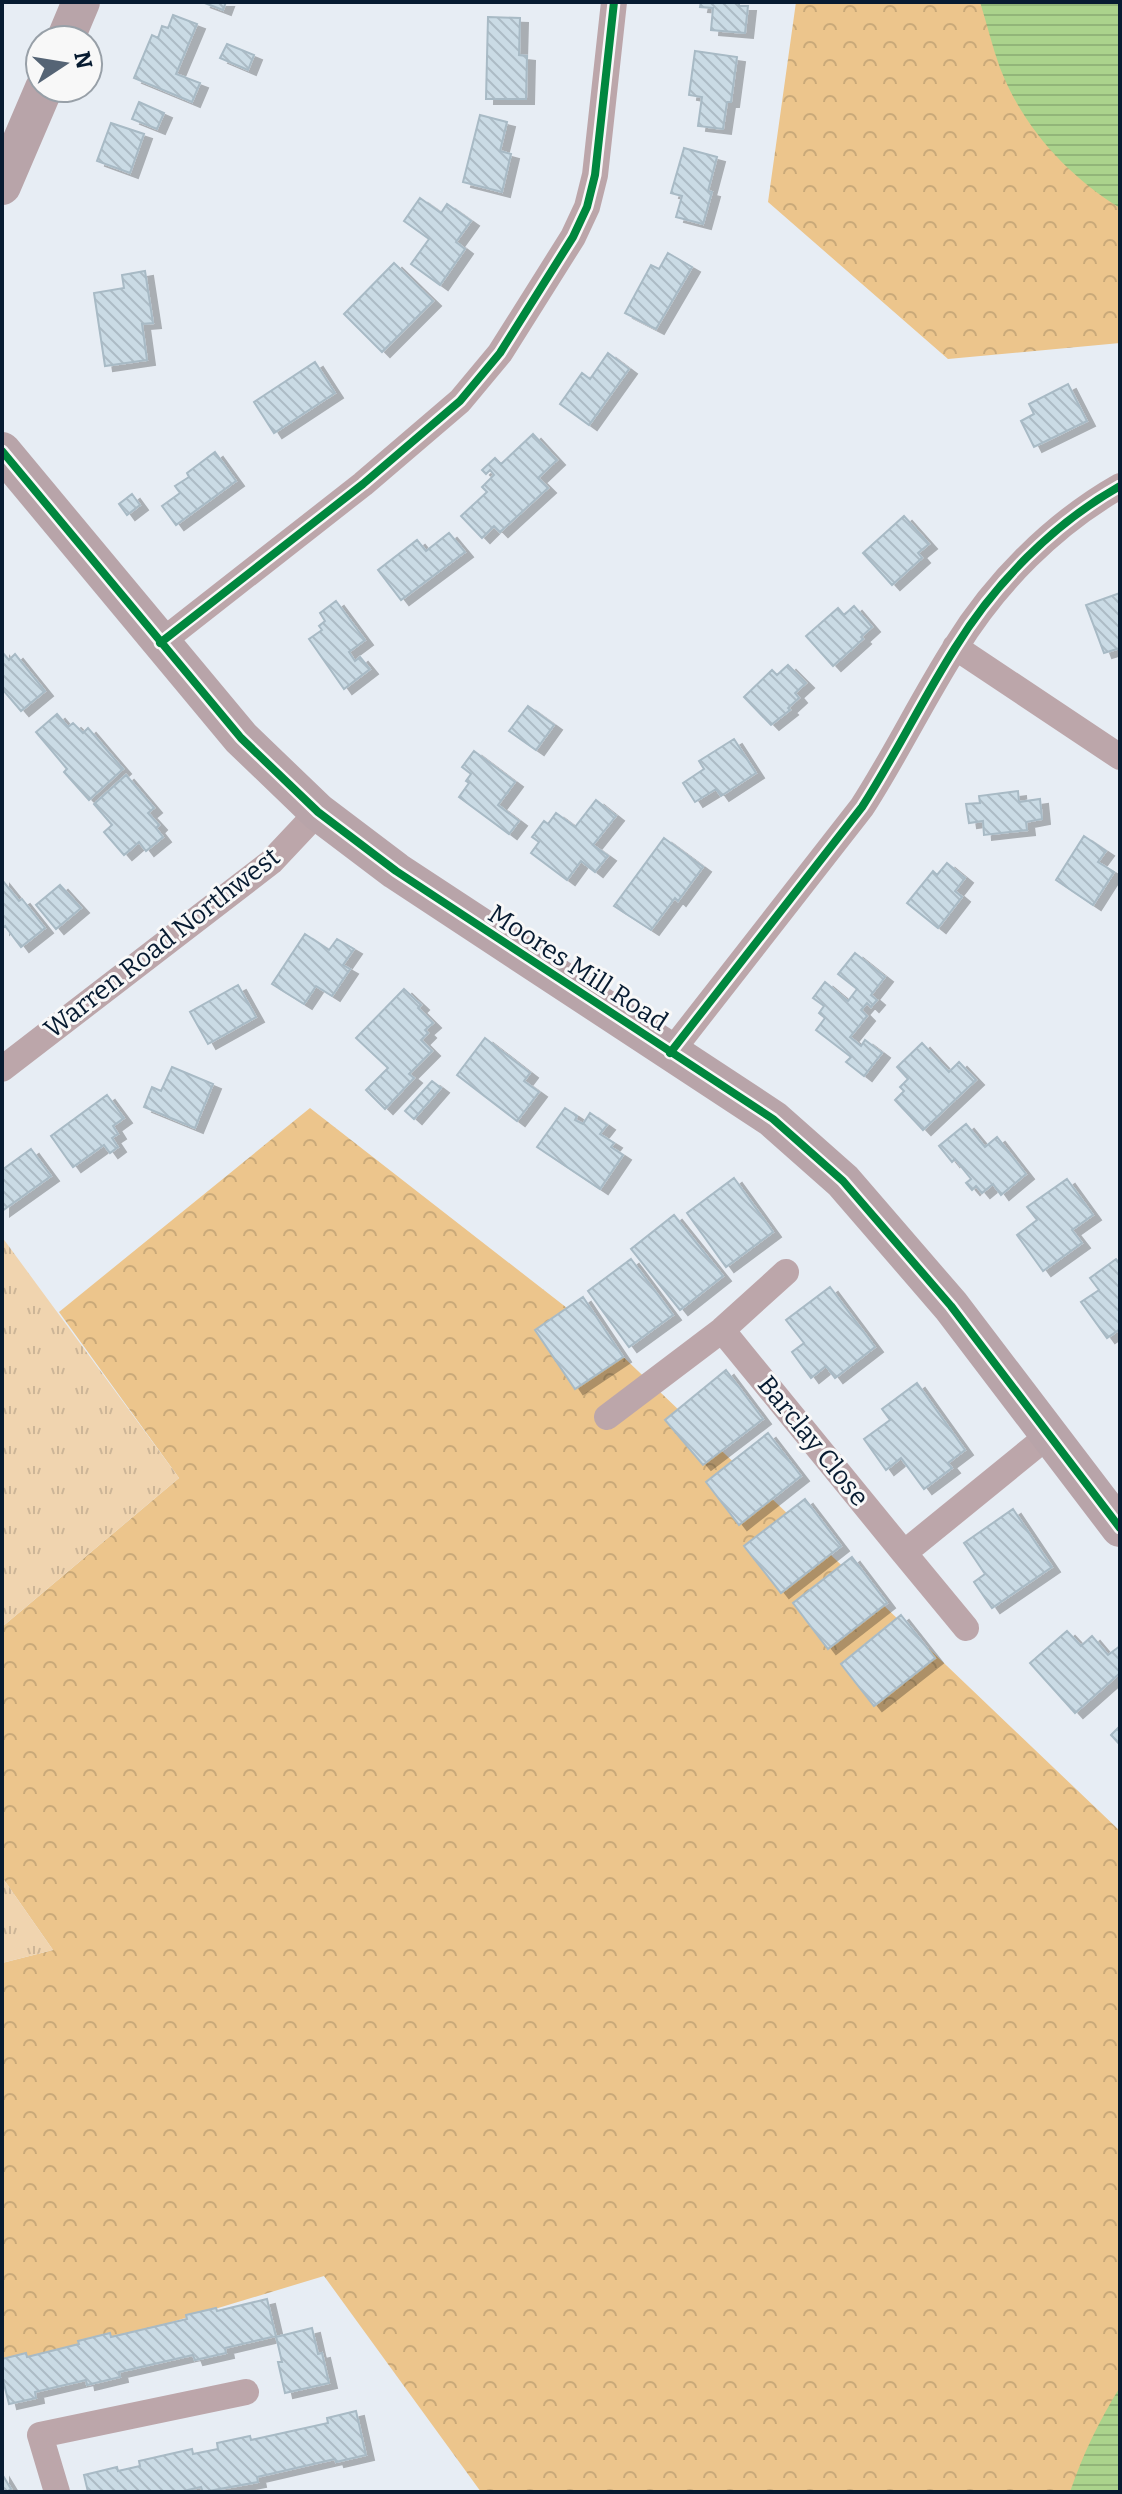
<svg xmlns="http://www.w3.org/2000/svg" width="1122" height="2494" viewBox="0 0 1122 2494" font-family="Bitter,serif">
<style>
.forest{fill:url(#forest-crowns)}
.park{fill:url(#park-tufts)}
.water{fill:url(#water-rules)}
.building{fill:url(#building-back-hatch);stroke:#a8bac5;stroke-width:2;filter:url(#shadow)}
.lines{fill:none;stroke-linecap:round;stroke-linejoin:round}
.street{stroke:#bca6aa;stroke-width:26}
.secondary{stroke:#b8a4a9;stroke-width:38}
.cycleway-casing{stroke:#f8f8f8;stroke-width:13}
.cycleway{stroke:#00873e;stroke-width:8}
.labels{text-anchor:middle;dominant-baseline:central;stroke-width:6;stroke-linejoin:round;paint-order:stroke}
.street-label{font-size:26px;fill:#071b31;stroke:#f8f8f8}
</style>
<defs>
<pattern id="forest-crowns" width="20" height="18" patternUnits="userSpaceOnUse" patternTransform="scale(2)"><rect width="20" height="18" fill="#ecc58c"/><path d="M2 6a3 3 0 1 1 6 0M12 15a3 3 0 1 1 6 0" fill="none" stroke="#c9a979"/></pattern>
<pattern id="park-tufts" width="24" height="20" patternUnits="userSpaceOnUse" patternTransform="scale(2)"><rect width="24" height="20" fill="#f0d4af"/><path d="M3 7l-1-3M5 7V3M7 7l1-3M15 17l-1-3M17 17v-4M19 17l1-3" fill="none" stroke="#ccb597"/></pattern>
<pattern id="water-rules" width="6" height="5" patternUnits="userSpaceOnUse" patternTransform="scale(2)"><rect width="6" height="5" fill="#abd38c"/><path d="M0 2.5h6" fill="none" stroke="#92b579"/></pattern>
<pattern id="building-back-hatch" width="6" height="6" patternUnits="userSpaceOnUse" patternTransform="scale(2)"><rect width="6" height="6" fill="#cadbe5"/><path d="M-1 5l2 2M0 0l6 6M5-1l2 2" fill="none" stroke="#acbbc5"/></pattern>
<filter id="shadow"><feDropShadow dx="8" dy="5" stdDeviation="0" flood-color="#0004"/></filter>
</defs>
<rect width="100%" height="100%" fill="#e7edf4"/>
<path class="forest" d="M796,2H1120V343L948,359L768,202Z
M310,1108L594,1329L1120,1831V2492H481L324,2276L4,2373L2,1963L53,1950L2,1877V1627L179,1478L59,1312Z"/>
<path class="park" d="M2,1237L179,1478L2,1627Z
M2,1877L53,1950L2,1963Z"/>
<path class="water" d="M980,2H1118L1120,8V208C1067,175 1023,127 1000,68C992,46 987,24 980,2Z
M1120,2387V2492H1070C1083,2454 1099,2421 1120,2387Z"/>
<path class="building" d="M202,2H226L223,10Z
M701,2H739V6H748L745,33L711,30L713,8L700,7Z
M173,15L197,24L176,74L200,83L192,102L134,78L152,35L158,38L162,26L168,28Z
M488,17L520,18L519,55L527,56L526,99H486Z
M227,44L254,55L248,70L220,58Z
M695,51L737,57L731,102H727L723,129L698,126L702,97L689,95Z
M139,102L164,113L157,129L132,119Z
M480,115L507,122L500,151L511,154L502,192L463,182Z
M111,123L144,134L130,173L97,161Z
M684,148L717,157L708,191L712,192L703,224L676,217L682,196L671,193Z
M420,198L441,213L447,204L471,221L456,242L465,249L440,285L411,264L429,239L404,221Z
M668,253L692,267L656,329L625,313L651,265L659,269Z
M394,263L433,301L382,352L344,314Z
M145,271L153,323L142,324L147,360L105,366L94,293L124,288L122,275Z
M608,353L629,369L589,425L560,404L582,373L590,379Z
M315,362L335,393L274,433L254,402Z
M1068,384L1087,421L1034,447L1021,421L1034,414L1029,404Z
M533,434L557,460L538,478L548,488L500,532L494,526L482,538L461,516L487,492L482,487L494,475L490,470L486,474L482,470L495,458L501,464Z
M215,452L236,481L176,525L162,506L180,493L175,486L189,477L187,473Z
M132,494L140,505L127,515L119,504Z
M904,516L929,544L918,553L922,558L892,585L863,553Z
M449,533L465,552L401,600L378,570L417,540L426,551Z
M1120,593V648L1104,653L1086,605Z
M336,601L365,640L349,652L355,661L360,657L370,669L344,689L309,639L322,630L319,626L325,621L320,613Z
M854,606L872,627L861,637L863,639L833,666L806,636L838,608L844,615Z
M2,652L9,660L15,654L45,691L21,711L4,691L2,692Z
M788,665L806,683L795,693L799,698L788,708L790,710L771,725L744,697L772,670L777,675Z
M528,706L554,725L536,750L509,731Z
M57,714L68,727L73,723L83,733L88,728L123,769L89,800L64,772L67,769L36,732Z
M734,739L756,773L721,796L716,789L695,802L683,783L704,769L699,761Z
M474,751L515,782L498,805L519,821L509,834L459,797L469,783L466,781L471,774L462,767Z
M126,775L154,808L148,813L159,825L156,828L163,837L146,851L139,842L124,855L104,832L112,825L94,804Z
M1018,791L1019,802L1040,799L1042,819L1026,822L1027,830L984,835L983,821L969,823L966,804L980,803L979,796Z
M596,800L616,816L593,845L608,856L595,872L581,861L567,880L531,853L539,842L532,837L544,821L548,824L556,813L575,827Z
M1084,836L1106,851L1098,862L1114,872L1093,905L1056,880Z
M664,838L703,867L678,901L675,898L651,930L614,906Z
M947,863L965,878L955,891L962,897L938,928L907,903L933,871L937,875Z
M2,880L19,901L22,899L45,928L21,947L5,926L2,929Z
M60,885L81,908L56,929L36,905Z
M305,934L329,950L337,939L354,949L343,965L350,969L332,996L316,986L304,1004L272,984Z
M855,953L885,977L871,995L877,1000L871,1007L867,1003L861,1010L867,1016L850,1037L861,1046L865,1040L882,1053L864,1076L846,1062L851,1057L816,1030L825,1018L819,1013L824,1006L813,998L825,982L848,1001L857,989L838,974Z
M238,985L256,1017L208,1044L190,1012Z
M404,989L421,1005L418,1008L433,1023L425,1030L428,1033L421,1040L432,1051L409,1074L414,1078L385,1109L366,1090L388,1068L356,1038Z
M485,1038L530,1073L524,1081L539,1092L517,1121L457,1075Z
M922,1043L949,1072L959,1062L976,1080L923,1130L895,1100L904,1091L900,1087L908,1079L897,1067Z
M172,1067L213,1084L195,1128L144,1107L152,1087L161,1091Z
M432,1081L441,1088L414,1119L405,1111Z
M107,1095L124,1118L113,1126L118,1134L112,1138L118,1147L110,1153L104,1145L73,1167L51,1136Z
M565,1108L577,1116L575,1120L583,1124L590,1113L607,1125L600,1134L614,1143L611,1147L623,1155L600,1189L537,1147Z
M966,1124L985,1147L997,1137L1026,1174L1001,1195L993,1184L982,1193L976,1186L972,1190L966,1183L971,1179L955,1159L952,1162L939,1146Z
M31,1149L51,1176L2,1211V1170Z
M734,1178L773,1232L726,1267L687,1213Z
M1067,1179L1093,1215L1072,1230L1082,1243L1043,1271L1017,1235L1037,1220L1027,1207Z
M674,1215L723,1276L680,1310L631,1249Z
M631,1259L673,1315L629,1347L588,1291Z
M1116,1259L1120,1264V1329L1107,1338L1081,1302L1099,1290L1090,1278Z
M830,1287L875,1347L835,1378L826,1366L811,1378L792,1352L804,1343L786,1320Z
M583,1297L623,1357L575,1389L535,1330Z
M726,1370L763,1419L703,1465L665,1420Z
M917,1383L965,1450L948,1463L952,1468L924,1489L901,1458L886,1470L864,1439L890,1420L882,1409Z
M768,1433L801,1476L739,1525L706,1482Z
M805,1499L841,1546L781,1593L744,1546Z
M1013,1509L1052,1567L992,1608L974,1582L985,1574L964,1543Z
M852,1557L887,1603L828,1649L793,1603Z
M901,1615L935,1658L874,1706L841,1664Z
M1067,1631L1081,1646L1092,1636L1108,1655L1120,1646V1673L1075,1713L1030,1663Z
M1120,1726V1745L1111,1735Z
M267,2299L276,2337L312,2328L318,2354L322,2353L329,2383L285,2393L278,2362H282L276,2336L225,2348L226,2353L195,2360L193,2355L119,2372L120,2377L87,2385L86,2380L35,2392L36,2398L9,2404L2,2376V2359L26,2353L27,2357L79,2344L78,2341L110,2333L111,2337L187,2319L186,2315L216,2308L217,2311Z
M356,2411L366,2455L336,2462L335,2459L257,2477L258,2482L203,2492L201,2487L179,2492H88L84,2475L117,2467L118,2471L140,2466L139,2461L192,2449L193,2454L218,2449L217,2443L250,2436L251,2440L328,2423L327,2418Z
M2,2474L11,2489L6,2492H2Z"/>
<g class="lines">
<path class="street" d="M160,643L363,484L460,401L500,353L573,237L587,207L595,175L614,2
M955,647L1120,757
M670,1053L862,807C895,756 922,700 955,648C995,583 1053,524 1120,486
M2,1069L271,862L318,812
M722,1330L904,1553L1049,1435
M607,1417L722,1330L786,1272
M904,1553L966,1628
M57,2492L40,2435L246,2392"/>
<path class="secondary" d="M65,40L81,2
M2,186L44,88
M2,451L241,738L318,812L396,871L773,1119L843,1181L951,1306L1120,1528"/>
<g class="cycleway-casing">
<path id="cycleway" d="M2,451L241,738L318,812L396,871L773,1119L843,1181L951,1306L1120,1528
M160,643L363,484L460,401L500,353L573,237L587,207L595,175L614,2
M670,1053L862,807C895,756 922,700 955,648C995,583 1053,524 1120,486"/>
</g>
<use href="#cycleway" class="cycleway"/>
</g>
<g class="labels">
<g class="street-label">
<text transform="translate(162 943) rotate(-38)">Warren Road Northwest</text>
<text transform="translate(578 968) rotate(33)">Moores Mill Road</text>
<text transform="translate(813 1441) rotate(51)">Barclay Close</text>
</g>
</g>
<rect width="1122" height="2494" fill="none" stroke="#071b31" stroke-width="8"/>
<g transform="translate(64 64) rotate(78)"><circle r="38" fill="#f8f8f8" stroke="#98a0a8" stroke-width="2"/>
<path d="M0-6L14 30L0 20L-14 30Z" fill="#556475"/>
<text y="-12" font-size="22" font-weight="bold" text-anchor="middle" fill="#071b31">N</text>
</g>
</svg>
